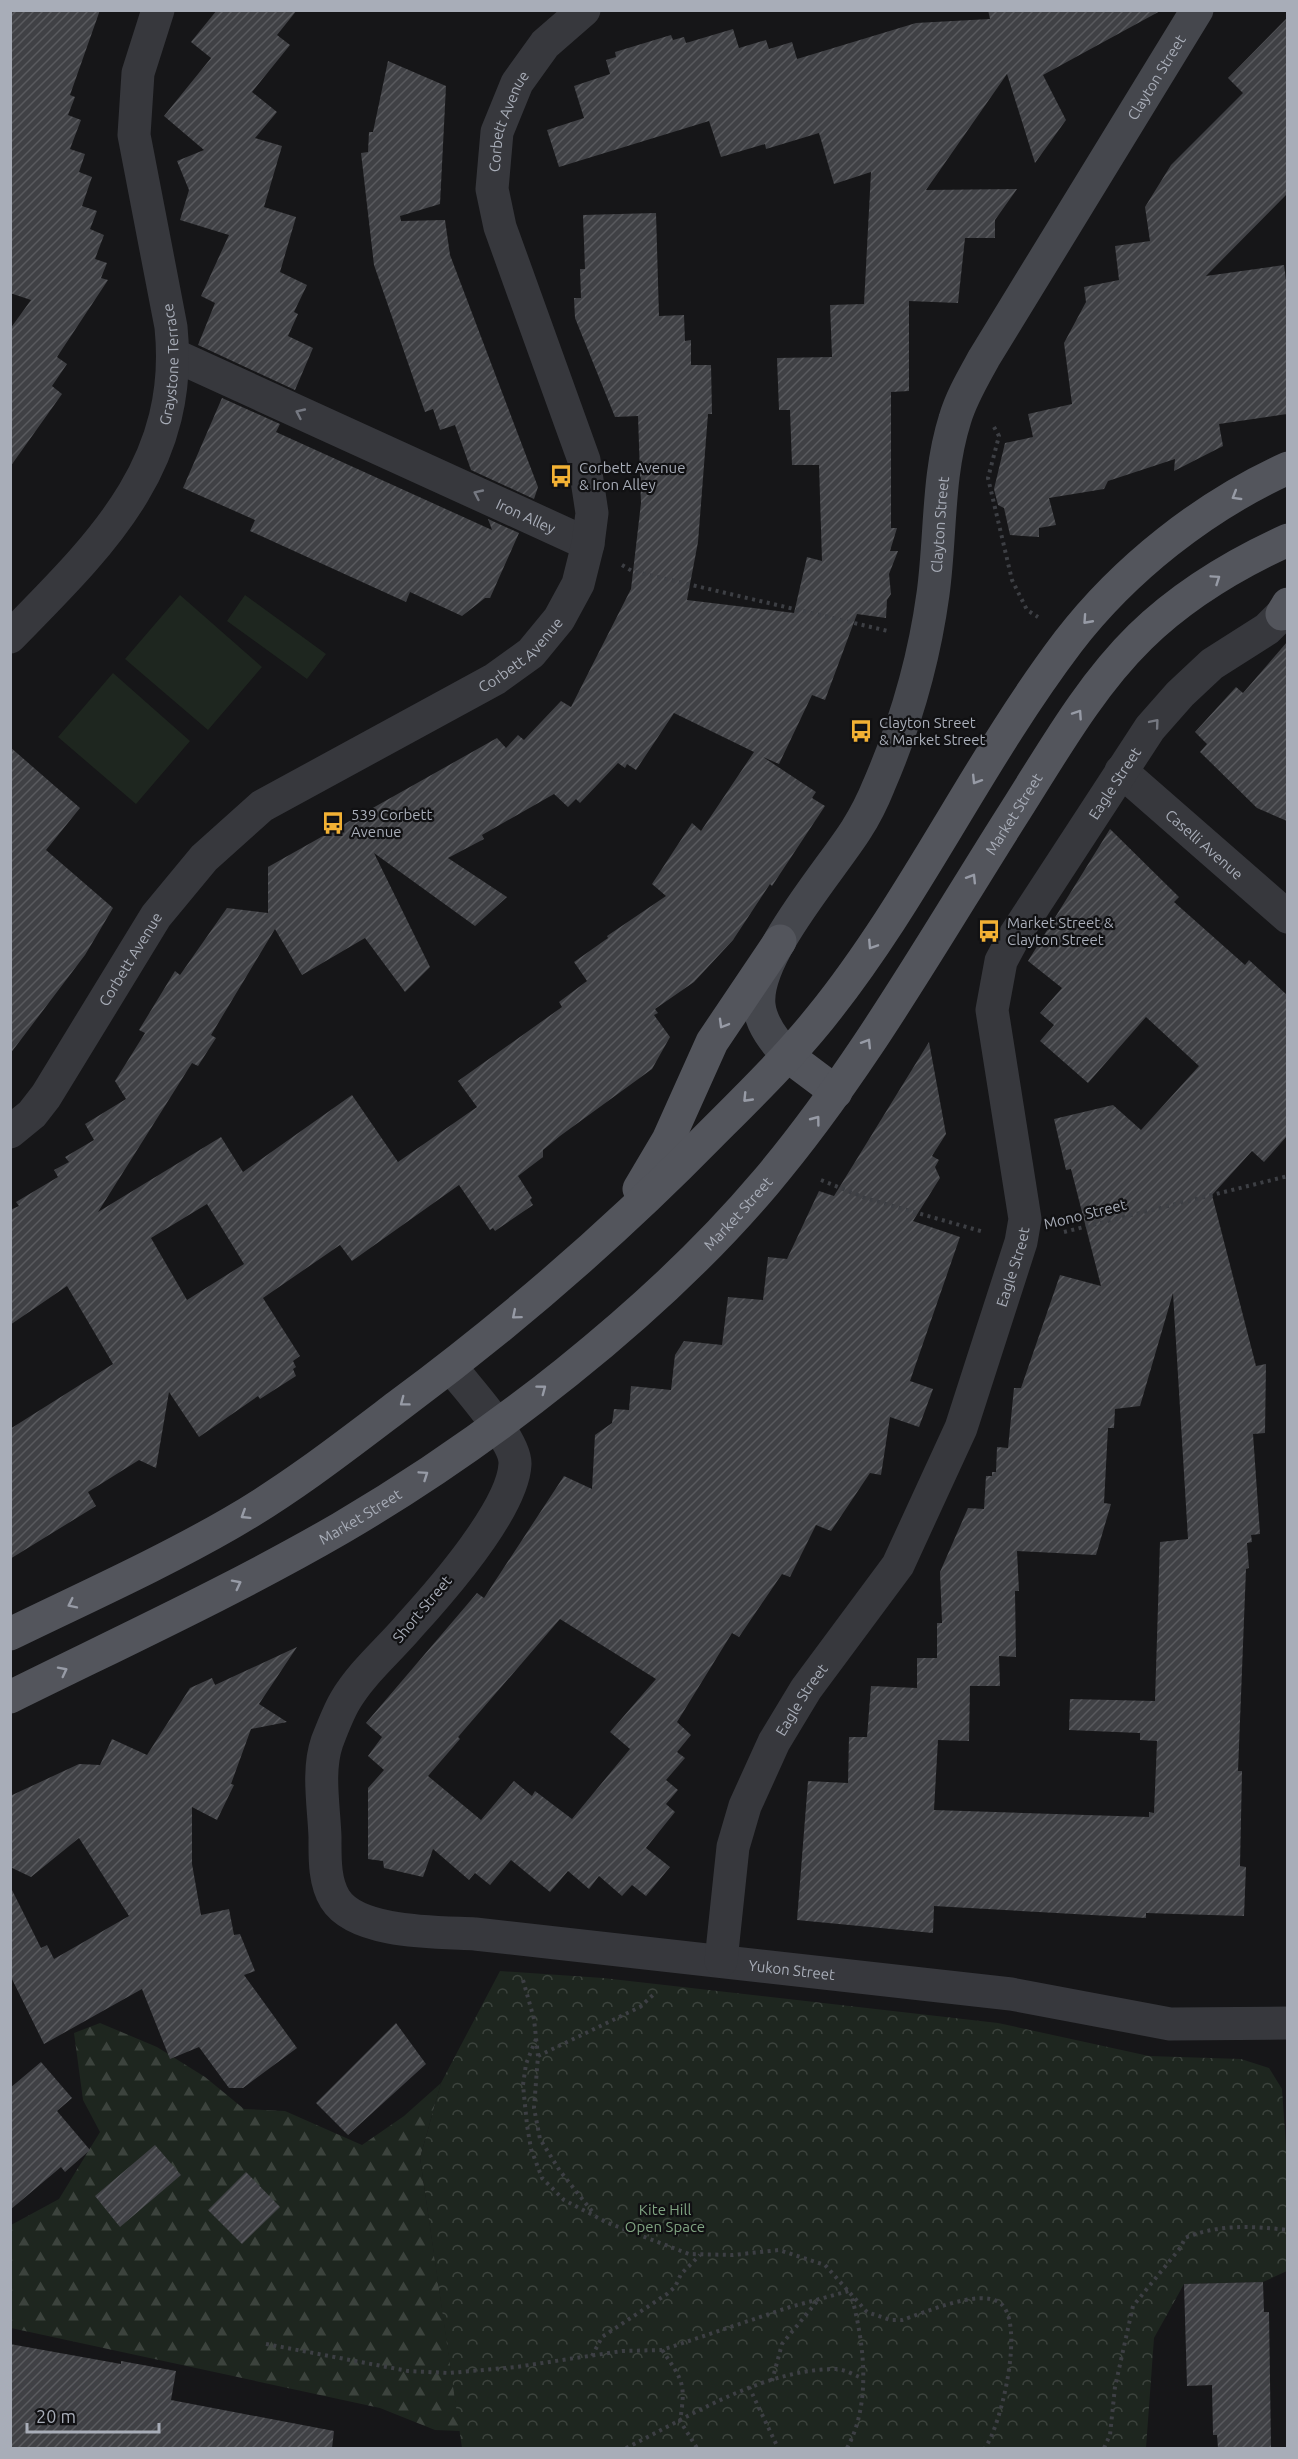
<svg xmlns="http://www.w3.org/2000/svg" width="1298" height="2459" viewBox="0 0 1298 2459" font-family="Ubuntu,sans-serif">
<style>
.forest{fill:url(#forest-firs)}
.park{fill:url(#park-crowns)}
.garden{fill:#1e261f}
.building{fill:url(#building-hatch);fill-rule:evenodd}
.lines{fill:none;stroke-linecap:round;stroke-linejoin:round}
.path{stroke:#3d3f44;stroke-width:4;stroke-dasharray:3 4.5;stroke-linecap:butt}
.street{stroke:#37383d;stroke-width:33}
.secondary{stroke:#45474d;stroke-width:33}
.primary{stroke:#53555c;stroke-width:33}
.oneway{stroke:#757881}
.oneway2{stroke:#979ba6}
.labels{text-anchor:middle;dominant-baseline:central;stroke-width:4.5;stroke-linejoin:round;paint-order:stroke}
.street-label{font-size:15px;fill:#a8adb8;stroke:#111113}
.poi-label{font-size:15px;fill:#a8adb8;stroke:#111113;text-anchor:start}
.park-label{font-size:15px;fill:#7fa381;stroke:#111113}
</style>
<defs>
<pattern id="forest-firs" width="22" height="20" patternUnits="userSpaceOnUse" patternTransform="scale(1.5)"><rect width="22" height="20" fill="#1e261f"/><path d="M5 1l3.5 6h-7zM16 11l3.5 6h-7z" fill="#3c433d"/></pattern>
<pattern id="park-crowns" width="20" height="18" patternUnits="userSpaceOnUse" patternTransform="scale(1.5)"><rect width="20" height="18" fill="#1e261f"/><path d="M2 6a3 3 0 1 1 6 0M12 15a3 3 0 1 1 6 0" fill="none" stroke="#3c433d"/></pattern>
<pattern id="building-hatch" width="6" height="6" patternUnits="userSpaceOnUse" patternTransform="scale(1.5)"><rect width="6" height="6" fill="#404145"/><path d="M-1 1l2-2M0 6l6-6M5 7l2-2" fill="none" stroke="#595a5e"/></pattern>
</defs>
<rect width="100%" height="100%" fill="#161618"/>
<path class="forest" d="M100,2023L157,2047L205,2077L244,2109L285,2111L362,2145L404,2116L441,2083L420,2158L460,2431L435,2430L380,2408L11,2328V2225L59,2199L100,2132L83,2100L74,2033Z"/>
<path class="park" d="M500,1971L603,1978L998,2023L1149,2056L1241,2059L1269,2068L1282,2089L1288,2174L1287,2271L1263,2282L1184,2284L1154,2338L1146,2448H462L420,2158L441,2083Z"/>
<path class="garden" d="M180,595L262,667L208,730L125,659Z
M245,595L326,654L307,679L227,621Z
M113,673L190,741L136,804L58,737Z"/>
<path class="building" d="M10,10H100L70,95L75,97L68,115L81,120L70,149L85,154L79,172L92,177L82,206L97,211L90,229L104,235L95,259L107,263L101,278L108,280L57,357L67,364L52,386L62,394L10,467V329L31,300L10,293Z
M217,10H297L277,35L290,45L252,92L277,112L255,138L282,146L264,207L296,217L280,272L307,285L294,312L298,314L288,336L313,348L295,390L198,345L215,303L201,296L229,235L180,220L189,190L177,161L204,150L164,116L211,58L191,42Z
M988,10H1162L1043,75L1066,120L1035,163L1007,74L926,190L1017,189L995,220V238H965L958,303L909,301V391L891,392V528H897L890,551H898L889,574L891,594L887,600L886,618L857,614L825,700L812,695L779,764L763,757L816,792L812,798L825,806L772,886L770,884L733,940L694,982L655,1009L658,1013L654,1015L670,1037L652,1069L560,1136L543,1150V1157L518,1176L532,1198L530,1200L533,1205L495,1231L493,1228L490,1230L459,1185L352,1261L340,1245L263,1298L300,1356L293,1361L296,1367L293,1369L296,1376L260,1399L258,1396L199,1437L169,1392L156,1468L139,1460L88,1492L96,1506L10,1559V1429L113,1364L67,1286L10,1325V1210L19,1206L16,1202L58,1177L54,1170L69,1162L65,1157L94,1140L85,1124L126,1099L115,1081L145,1033L139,1030L175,971L180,975L227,908L268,913V867L497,738L506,748L518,735L524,740L561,701L571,707L631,589L641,503L638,416L615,417L575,318L574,298H581L580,269H585L583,215L656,213L659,316L684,315L685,341L691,340V365H711L712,414H708L698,542L687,600L794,613L807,557L822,561L819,465H792L790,410H779L777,358L832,357L830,305L864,304L871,172L834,184L819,133L766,149L765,144L721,157L709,121L559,167L547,130L584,118L574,86L610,74L606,60L616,57L615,52L671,35L673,40L684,37L686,43L733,29L739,48L766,40L769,49L792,42L797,59L916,23L990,19ZM674,713L754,752L701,831L692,823L652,884L666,896L607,936L608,938L574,962L587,981L559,1002L562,1007L458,1081L477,1107L398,1162L352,1095L243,1172L221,1137L98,1212L192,1063L198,1066L216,1038L211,1035L275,929L302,975L365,938L405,992L430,967L374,853L475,926L507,897L448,858L484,839L482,835L554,794L568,807L576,799L580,803L618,763L625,768L627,764L636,770ZM207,1204L244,1264L187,1300L151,1238Z
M1287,18V194L1206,276L1284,265L1287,288V414L1219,424L1223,446L1174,471L1175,459L1108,481L1104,489L1049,498L1056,525L1039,528V537L1010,535L1004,508L998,505L994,489L1005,443L1033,437L1028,414L1072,404L1064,343L1086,302L1084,287L1119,280L1115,246L1150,241L1145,207L1171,165L1243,93L1228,78Z
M388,61L446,86L440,204L400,216L401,221L445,220L450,255L538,487L534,499L471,470L455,425L440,430L433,409L425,412L374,265L361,153L368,152L369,132H373Z
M222,398L280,424L276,432L492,530L488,519L519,533L490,598H485L462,616L410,592L406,602L250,531L255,520L183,488Z
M1287,642V821L1257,808L1200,752L1207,744L1195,732L1236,687L1243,693Z
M10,747L80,808L46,850L113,908L85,955L10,1054Z
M1110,829L1179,897L1174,902L1245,965L1249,960L1287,995V1136L1264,1162L1252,1151L1212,1195L1256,1366L1266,1364L1265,1433L1253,1434L1260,1534L1251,1535L1252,1542L1247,1543L1249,1568L1246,1569L1238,1771H1242L1240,1866L1246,1867L1244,1916L1146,1913V1918L934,1906L933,1933L797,1920L808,1781L848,1783L849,1737H867L871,1686L917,1688V1658H937V1623H942L940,1572L968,1508L984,1509L986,1476H992V1472H996L997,1447L1008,1448L1014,1388H1021L1060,1275L1101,1286L1071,1169L1066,1170L1054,1119L1113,1105L1141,1130L1199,1066L1146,1017L1088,1083L1040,1041L1054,1025L1040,1013L1062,988L1028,961ZM1173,1293L1188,1539L1160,1542L1155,1701L1070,1699L1069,1730L1140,1733V1740L1157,1741L1154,1813L1149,1812V1817L934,1810L938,1740L969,1741L970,1686H1000L999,1656L1016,1657L1015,1591H1019L1017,1551L1096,1555L1111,1504L1104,1503L1108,1428H1114L1115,1409L1140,1406Z
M929,1042L946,1134L932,1156L939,1160L935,1167L940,1178L913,1221L960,1237L910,1381L933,1389L919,1427L890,1417L881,1475L870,1473L831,1531L816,1525L790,1577L782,1574L739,1637L732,1633L677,1722L691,1735L677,1752L685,1758L666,1780L678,1790L666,1804L675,1812L646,1848L670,1867L646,1896L632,1885L622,1896L599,1876L589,1889L568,1871L550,1892L511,1860L490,1885L475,1873L469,1880L433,1849L423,1877L384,1868L383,1861L368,1859V1788L384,1770L368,1756L382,1737L366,1723L477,1593L484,1598L564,1476L592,1489L595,1435L612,1423L614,1409L629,1410L631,1386L671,1390L675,1355L684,1341L722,1345L728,1297L763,1300L768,1257L787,1259L819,1191L834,1196ZM560,1619L656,1679L610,1732L630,1749L572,1819L535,1791L532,1796L514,1781L481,1820L428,1776L460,1739L458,1737Z
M297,1647L259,1704L287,1722L251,1729L231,1784L234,1785L217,1820L192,1807V1864L201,1915L229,1909L234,1935L240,1934L255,1971L244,1975L297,2048L243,2088H229L199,2047L170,2059L142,1989L44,2044L10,1975V1886L41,1948L47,1945L54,1959L129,1916L79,1838L31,1877L10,1867V1796L79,1764L100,1765L112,1739L147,1755L190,1688L212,1678L215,1685Z
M396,2023L426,2064L348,2135L316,2103Z
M41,2062L72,2098L57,2111L90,2150L65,2172L61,2167L10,2210V2088Z
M155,2145L181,2175L120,2227L95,2196Z
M246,2172L280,2207L242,2244L208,2210Z
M1263,2282L1264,2312H1269L1271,2448H1218L1217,2435H1213L1212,2385L1187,2386L1184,2284Z
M10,2344L121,2364V2361L176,2371L171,2400L334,2431L332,2448H10Z"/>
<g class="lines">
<path class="path" d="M994,427L999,436L988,478L1012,580L1027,610L1038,617
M622,565L632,571L888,631
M821,1180L865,1198L984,1232
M1064,1232L1288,1176
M523,1980L534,2019L538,2056L534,2108L540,2139L560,2171L595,2215
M536,2039L526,2064L523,2085L527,2125L531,2149L542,2178L564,2200L608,2223L689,2254L733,2255L779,2250L825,2265L867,2312L890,2320H902C924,2313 979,2288 1000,2303C1026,2322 1001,2426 985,2448
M538,2056L640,2007L653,1995
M266,2344L408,2371L449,2373L516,2367L622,2351L662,2350L790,2307L849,2291
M662,2350C683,2381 686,2383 680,2421L697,2448
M592,2356L602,2337L667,2294L675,2287L681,2274L700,2255
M772,2381L782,2344L819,2299
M749,2387L778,2448
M626,2448C689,2417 763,2369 836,2369C844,2369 854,2375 862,2378
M847,2448C872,2403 864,2342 851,2294
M1104,2448L1110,2435L1115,2387L1133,2306L1181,2247L1185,2238C1218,2224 1252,2226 1288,2230"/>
<g class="street">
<path id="s1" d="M174,355L588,544"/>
<path id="s2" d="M10,637C99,546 185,466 171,327L134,135L138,73L158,10"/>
<path id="s3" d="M1121,771L1288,917"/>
<path id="s4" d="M10,1132L32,1114L46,1096L156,916L204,858L262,806L495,679L531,653L559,619L578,584L588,544L592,513L584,460L500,227L492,189L497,132L517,83L545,44L584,10"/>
<path id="s5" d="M451,1367C466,1387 516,1440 515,1464C513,1509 441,1591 410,1625C389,1650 362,1672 345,1701C338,1713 332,1729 327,1742C317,1771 324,1807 325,1837C325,1857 324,1881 335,1899C357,1934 438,1932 475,1934L1011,1994L1170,2024L1288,2023"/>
<path id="s6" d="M721,1961L733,1847L745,1806L774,1742L806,1689L898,1565L961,1428L1021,1242L1025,1219L992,1010L1001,961L1015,935L1150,728L1180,694L1212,664L1267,629L1282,614"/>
</g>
<path class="secondary" id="s7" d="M788,1056C775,1042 761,1025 759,1005C754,957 830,871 856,830C865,816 873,800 879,785C905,725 924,660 933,594C941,536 937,476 955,419C961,398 973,378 984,358L1197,10"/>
<g class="primary">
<path d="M1282,614L1288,604"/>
<path d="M788,1056L836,1092"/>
<path d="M639,1189L668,1140L712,1042L780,941"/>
<path d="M10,1634C84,1598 160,1564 231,1523C290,1489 344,1447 398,1406C510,1323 613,1234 711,1134C748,1097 786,1060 820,1018C914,902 977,762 1068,642C1124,569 1204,506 1288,468"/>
<path id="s8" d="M10,1697C121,1642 234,1590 341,1528C488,1442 655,1313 765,1183C859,1072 934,939 1012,816C1051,755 1088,688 1140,637C1182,596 1235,564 1288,540"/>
</g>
</g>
<defs><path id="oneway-chevron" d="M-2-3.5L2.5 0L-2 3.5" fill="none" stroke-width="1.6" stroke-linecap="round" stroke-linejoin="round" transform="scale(1.5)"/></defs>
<g class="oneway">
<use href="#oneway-chevron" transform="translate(300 413) rotate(-155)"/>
<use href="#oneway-chevron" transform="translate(478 494) rotate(-155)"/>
<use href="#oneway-chevron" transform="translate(1155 723) rotate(-50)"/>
</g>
<g class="oneway2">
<use href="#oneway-chevron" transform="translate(1236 496) rotate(149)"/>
<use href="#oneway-chevron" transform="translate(1216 579) rotate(-34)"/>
<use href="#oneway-chevron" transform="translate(1087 620) rotate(132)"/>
<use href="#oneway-chevron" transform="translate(1078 714) rotate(-56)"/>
<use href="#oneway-chevron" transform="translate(976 780) rotate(122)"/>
<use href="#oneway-chevron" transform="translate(972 878) rotate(-58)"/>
<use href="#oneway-chevron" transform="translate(872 945) rotate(123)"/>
<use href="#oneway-chevron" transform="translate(723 1024) rotate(120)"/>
<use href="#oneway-chevron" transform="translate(867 1043) rotate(-58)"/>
<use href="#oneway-chevron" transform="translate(747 1098) rotate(134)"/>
<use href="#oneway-chevron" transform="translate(816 1120) rotate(-53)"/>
<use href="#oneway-chevron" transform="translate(516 1315) rotate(140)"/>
<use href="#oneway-chevron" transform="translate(542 1389) rotate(-37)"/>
<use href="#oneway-chevron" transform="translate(404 1402) rotate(143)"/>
<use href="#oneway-chevron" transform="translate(424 1475) rotate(-34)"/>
<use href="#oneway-chevron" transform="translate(245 1515) rotate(148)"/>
<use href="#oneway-chevron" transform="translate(237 1584) rotate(-27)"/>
<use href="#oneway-chevron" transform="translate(72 1604) rotate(154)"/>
<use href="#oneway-chevron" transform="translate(63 1671) rotate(-27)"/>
</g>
<defs>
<g id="bus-bare" transform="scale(1.8)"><path d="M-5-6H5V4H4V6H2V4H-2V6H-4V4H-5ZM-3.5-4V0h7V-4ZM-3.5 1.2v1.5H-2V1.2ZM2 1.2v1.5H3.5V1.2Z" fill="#f2b134" stroke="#111113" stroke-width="2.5" paint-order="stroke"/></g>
</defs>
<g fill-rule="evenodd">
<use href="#bus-bare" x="561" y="476"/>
<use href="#bus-bare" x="861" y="731"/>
<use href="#bus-bare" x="333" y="823"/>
<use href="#bus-bare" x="989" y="931"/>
</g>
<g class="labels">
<g class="street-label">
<text stroke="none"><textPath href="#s7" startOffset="1086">Clayton Street</textPath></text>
<text stroke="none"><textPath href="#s4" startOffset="1292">Corbett Avenue</textPath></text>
<text stroke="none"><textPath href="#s2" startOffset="326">Graystone Terrace</textPath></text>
<text stroke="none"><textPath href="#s1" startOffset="387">Iron Alley</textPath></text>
<text stroke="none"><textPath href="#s7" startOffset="582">Clayton Street</textPath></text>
<text stroke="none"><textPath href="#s4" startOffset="716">Corbett Avenue</textPath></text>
<text stroke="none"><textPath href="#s6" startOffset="1286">Eagle Street</textPath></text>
<text stroke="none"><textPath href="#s8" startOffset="1366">Market Street</textPath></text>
<text stroke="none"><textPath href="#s3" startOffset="111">Caselli Avenue</textPath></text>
<text stroke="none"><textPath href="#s4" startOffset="212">Corbett Avenue</textPath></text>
<text stroke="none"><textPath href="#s8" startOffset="880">Market Street</textPath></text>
<text transform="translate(1085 1214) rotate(-14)">Mono Street</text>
<text stroke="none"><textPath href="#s6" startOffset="764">Eagle Street</textPath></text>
<text stroke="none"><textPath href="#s8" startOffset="394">Market Street</textPath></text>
<text transform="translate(422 1609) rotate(-50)">Short Street</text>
<text stroke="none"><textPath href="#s6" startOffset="278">Eagle Street</textPath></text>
<text stroke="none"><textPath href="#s5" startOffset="1084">Yukon Street</textPath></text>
</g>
<g class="poi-label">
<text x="579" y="467">Corbett Avenue<tspan x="579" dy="17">&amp; Iron Alley</tspan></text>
<text x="879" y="722">Clayton Street<tspan x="879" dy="17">&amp; Market Street</tspan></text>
<text x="351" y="814">539 Corbett<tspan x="351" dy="17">Avenue</tspan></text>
<text x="1007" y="922">Market Street &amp;<tspan x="1007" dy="17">Clayton Street</tspan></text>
</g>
<g class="park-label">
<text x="665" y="2209">Kite Hill<tspan x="665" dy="17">Open Space</tspan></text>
</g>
</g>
<rect width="1298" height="2459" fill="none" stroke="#a8adb8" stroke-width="24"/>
<path d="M27 2423v9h132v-9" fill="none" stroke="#a8adb8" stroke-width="3"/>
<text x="36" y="2423" font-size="18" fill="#a8adb8" stroke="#111113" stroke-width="4.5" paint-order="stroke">20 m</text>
</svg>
